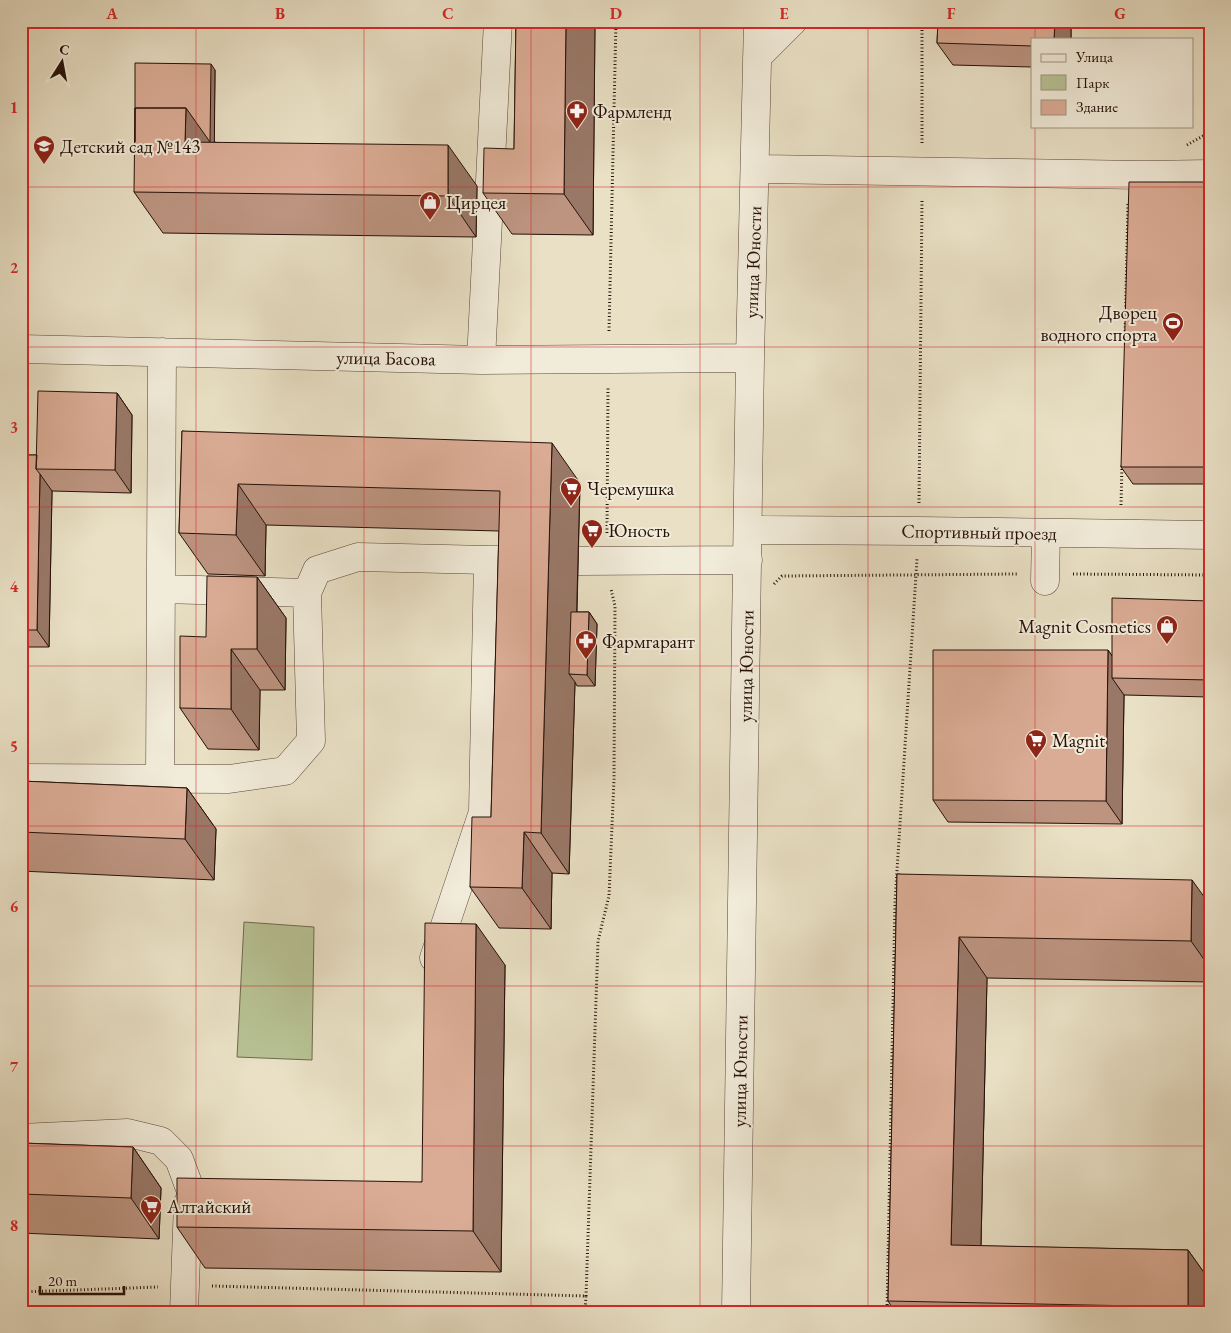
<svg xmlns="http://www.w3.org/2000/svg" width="1231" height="1333" viewBox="0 0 1231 1333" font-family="'EB Garamond',serif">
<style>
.green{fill:#b7c294;stroke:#6e694e}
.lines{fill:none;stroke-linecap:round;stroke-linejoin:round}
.minor-casing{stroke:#574437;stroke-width:29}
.path{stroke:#261008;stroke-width:3;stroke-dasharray:1 2.5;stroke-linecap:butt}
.minor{stroke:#f1ebd9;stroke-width:28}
.wall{fill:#bc9480;stroke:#261008}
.shaded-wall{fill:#997868;stroke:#261008}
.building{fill:#dbac95;stroke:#261008}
.grid{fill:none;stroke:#d62828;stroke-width:1;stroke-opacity:0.55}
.labels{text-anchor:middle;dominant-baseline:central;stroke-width:4;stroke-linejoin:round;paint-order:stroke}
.poi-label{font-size:19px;fill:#261008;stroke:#f1ebd9;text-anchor:start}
.street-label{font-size:19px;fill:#261008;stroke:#f1ebd9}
.neatline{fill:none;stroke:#d62828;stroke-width:2}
.grid-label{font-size:16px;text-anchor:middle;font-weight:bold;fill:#d62828}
</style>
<rect width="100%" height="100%" fill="#e9e0c5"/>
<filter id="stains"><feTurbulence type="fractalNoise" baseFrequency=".004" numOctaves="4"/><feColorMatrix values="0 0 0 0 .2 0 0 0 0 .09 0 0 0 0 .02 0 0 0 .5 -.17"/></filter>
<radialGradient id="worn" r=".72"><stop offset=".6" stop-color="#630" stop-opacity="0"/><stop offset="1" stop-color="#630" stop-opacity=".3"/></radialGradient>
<path class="green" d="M244,922L314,927L312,1060L237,1057Z"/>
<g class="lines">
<g class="minor-casing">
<path id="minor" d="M757,57L793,21
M755,169L1142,175L1210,174
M21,349L481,360L750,358
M481,360L498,21
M748,530L919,531L1210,535
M579,561L748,560
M1045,581L1046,533
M161,589L307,593
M21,778L229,779L285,771L311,741L307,593L317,570L358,557L488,560
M160,779L162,352
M434,958L483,812L488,560H527
M21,1138L128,1133L161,1141L179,1159L189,1186
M184,1312L188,1203
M736,1312L750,358L758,21"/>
</g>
<path class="path" d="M922,143V21
M1187,145L1210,132
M609,331L616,21
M1125,338L1128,202
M919,503L922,199
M1121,505L1122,464
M607,533L608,387
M1073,574L1210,575
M774,584L782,576L1017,574
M212,1286L586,1296L585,1312
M21,1292L158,1287
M586,1296L598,941L609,896L614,779L615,606L611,589
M887,1312L895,902L917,559"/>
<use href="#minor" class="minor"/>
</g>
<path class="wall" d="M516,21H595L593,235L512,234L483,193L514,149Z
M938,21H1071V39H1032V67L953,65L937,43Z
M215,70L214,142L477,186L476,237L163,233L134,192Z
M1210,182V484H1133L1121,467Z
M117,393L132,415L131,493L52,491L49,647H21V455H37Z
M182,431L580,483L577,612H589L597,624L595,686H577L575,682L569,874L552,873L551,929L499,928L470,887L491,817L499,531L266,525L265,576L208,574L179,533Z
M257,577L286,618L285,690H260L259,750L208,749L180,708L206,637Z
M1210,601V697L1124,695L1122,824L948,822L933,800L1108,650L1112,656Z
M21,781L187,788L216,829L214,880L21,871Z
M897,874L1210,905V982L987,978L981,1246L1188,1250L1210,1281V1312H895L888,1301Z
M505,965L501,1272L205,1268L177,1227L422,1182Z
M21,1143L133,1147L161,1188L159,1239L21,1233Z"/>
<path class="shaded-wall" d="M566,21H595L593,235L564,194Z
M1055,21H1071V39H1054Z
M211,64L215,70L214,183L185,142L186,108Z
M448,145L477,186L476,237L448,196Z
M117,393L132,415L131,493L115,470Z
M552,443L580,483L575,674H569L575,682L569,874L541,833Z
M40,474L52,491L49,647L37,630Z
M238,484L266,525L265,576L236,535Z
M257,577L286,618L285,690L257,649Z
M589,612L597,624L595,686L587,675Z
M231,649L260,690L259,750L231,709Z
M1108,650L1124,673L1112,678L1124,695L1122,824L1106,801Z
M187,788L216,829L214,880L185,839Z
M524,832L552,873L551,929L522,888Z
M1192,880L1210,905V968L1191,941Z
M476,924L505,965L501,1272L473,1231Z
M959,937L987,978L980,1286L951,1245Z
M133,1147L161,1188L159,1239L131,1198Z
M1188,1250L1210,1281V1312H1191L1188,1307Z"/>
<path class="building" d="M516,21H566L564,194L483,193L484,148L514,149Z
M938,21H1055L1054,39H1032V46L937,43Z
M135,63L211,64L210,142L186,108H135V142Z
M135,108H186L185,142L448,145V196L134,192Z
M1129,182H1210V467H1121Z
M38,391L117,393L115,470L36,469Z
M182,431L552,443L541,833L524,832L522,888L470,887L472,817H491L500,491L238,484L236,535L179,533Z
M21,455H37L36,469L40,474L37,630H21Z
M207,576L257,577V649H231V709L180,708V636L206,637Z
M1112,598L1210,601V680L1112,678Z
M571,612H589L587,675L569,674Z
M933,650H1108L1106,801L933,800Z
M21,781L187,788L185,839L21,832Z
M897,874L1192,880L1191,941L959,937L951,1245L1188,1250V1307L888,1301Z
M425,923L476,924L473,1231L177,1227V1178L422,1182Z
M21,1143L133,1147L131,1198L21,1194Z"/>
<path class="grid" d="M196,21V1312M364,21V1312M531,21V1312M700,21V1312M868,21V1312M1035,21V39M1035,126V1312M21,187H1210M21,347H1210M21,507H1210M21,666H1210M21,826H1210M21,986H1210M21,1146H1210"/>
<defs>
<g id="pharmacy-pin" transform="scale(1.125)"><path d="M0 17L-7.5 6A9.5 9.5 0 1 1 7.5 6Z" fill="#8f2418" stroke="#f1ebd9"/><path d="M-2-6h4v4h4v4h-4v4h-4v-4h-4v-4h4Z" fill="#fff"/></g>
<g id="school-pin" transform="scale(1.125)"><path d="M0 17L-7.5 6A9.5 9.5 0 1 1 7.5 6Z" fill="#8f2418" stroke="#f1ebd9"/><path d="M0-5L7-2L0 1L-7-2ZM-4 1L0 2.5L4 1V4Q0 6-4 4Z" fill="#fff"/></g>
<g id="shop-pin" transform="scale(1.125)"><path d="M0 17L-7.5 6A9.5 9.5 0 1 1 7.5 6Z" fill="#8f2418" stroke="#f1ebd9"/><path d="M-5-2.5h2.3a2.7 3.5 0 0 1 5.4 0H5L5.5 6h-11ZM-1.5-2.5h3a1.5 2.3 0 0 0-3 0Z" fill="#fff"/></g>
<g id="stadium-pin" transform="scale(1.125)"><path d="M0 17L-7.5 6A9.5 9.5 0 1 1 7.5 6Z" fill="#8f2418" stroke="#f1ebd9"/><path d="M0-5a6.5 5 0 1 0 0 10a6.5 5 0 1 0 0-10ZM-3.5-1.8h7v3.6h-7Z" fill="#fff"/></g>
<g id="supermarket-pin" transform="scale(1.125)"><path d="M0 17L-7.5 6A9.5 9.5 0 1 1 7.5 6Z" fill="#8f2418" stroke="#f1ebd9"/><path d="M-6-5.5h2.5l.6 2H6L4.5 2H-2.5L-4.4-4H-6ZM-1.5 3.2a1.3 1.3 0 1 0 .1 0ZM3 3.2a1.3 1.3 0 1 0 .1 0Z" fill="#fff"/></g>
</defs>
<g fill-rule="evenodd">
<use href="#pharmacy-pin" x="577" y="111"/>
<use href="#school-pin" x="44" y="146"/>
<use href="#shop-pin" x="430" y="202"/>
<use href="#stadium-pin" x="1173" y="323"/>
<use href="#supermarket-pin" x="571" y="488"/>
<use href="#supermarket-pin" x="592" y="530"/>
<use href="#shop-pin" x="1167" y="626"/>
<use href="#pharmacy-pin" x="586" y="641"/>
<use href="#supermarket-pin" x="1036" y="740"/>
<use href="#supermarket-pin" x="151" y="1206"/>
</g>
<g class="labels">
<g class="poi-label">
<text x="593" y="111">Фармленд</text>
<text x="60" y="146">Детский сад №143</text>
<text x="446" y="202">Цирцея</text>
<text x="1157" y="312" text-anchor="end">Дворец<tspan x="1157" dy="22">водного спорта</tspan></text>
<text x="587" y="488">Черемушка</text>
<text x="608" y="530">Юность</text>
<text x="1151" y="626" text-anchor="end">Magnit Cosmetics</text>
<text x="602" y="641">Фармгарант</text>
<text x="1052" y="740">Magnit</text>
<text x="167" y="1206">Алтайский</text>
</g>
<g class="street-label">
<text transform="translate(753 262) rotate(-88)">улица Юности</text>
<text transform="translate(386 358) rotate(1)">улица Басова</text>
<text transform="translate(979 532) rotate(1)">Спортивный проезд</text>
<text transform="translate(746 666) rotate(-89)">улица Юности</text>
<text transform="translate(740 1071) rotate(-89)">улица Юности</text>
</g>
</g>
<rect width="1231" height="1333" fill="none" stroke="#e9e0c5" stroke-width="55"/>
<rect x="1031" y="38" width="162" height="90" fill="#f1ebd9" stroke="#a09385"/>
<rect x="1041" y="54" width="25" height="8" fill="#f1ebd9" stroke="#a09385"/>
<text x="1076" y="62" font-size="15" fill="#261008">Улица</text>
<rect x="1041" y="75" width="25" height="15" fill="#b7c294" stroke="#a09385"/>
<text x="1076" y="88" font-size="15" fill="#261008">Парк</text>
<rect x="1041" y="100" width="25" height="15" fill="#dbac95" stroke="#a09385"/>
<text x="1076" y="112" font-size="15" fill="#261008">Здание</text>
<g transform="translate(62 62) rotate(11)" stroke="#f1ebd9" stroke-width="4" paint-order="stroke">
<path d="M0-4L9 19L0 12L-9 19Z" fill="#261008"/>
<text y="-8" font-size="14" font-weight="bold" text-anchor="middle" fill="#261008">С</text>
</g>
<path d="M40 1286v8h84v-8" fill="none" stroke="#261008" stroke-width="2.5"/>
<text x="48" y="1286" font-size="15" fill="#261008" stroke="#f1ebd9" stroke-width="4" paint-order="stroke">20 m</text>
<rect x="28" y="28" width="1176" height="1278" class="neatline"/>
<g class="grid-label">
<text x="112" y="19">A</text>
<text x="280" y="19">B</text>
<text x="448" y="19">C</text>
<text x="616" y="19">D</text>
<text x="784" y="19">E</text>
<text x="951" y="19">F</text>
<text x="1120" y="19">G</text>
<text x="14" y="113">1</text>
<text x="14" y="273">2</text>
<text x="14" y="433">3</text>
<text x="14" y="592">4</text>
<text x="14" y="752">5</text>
<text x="14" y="912">6</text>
<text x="14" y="1072">7</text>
<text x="14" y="1231">8</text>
</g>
<rect width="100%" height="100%" filter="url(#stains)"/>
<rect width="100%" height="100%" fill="url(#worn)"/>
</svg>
